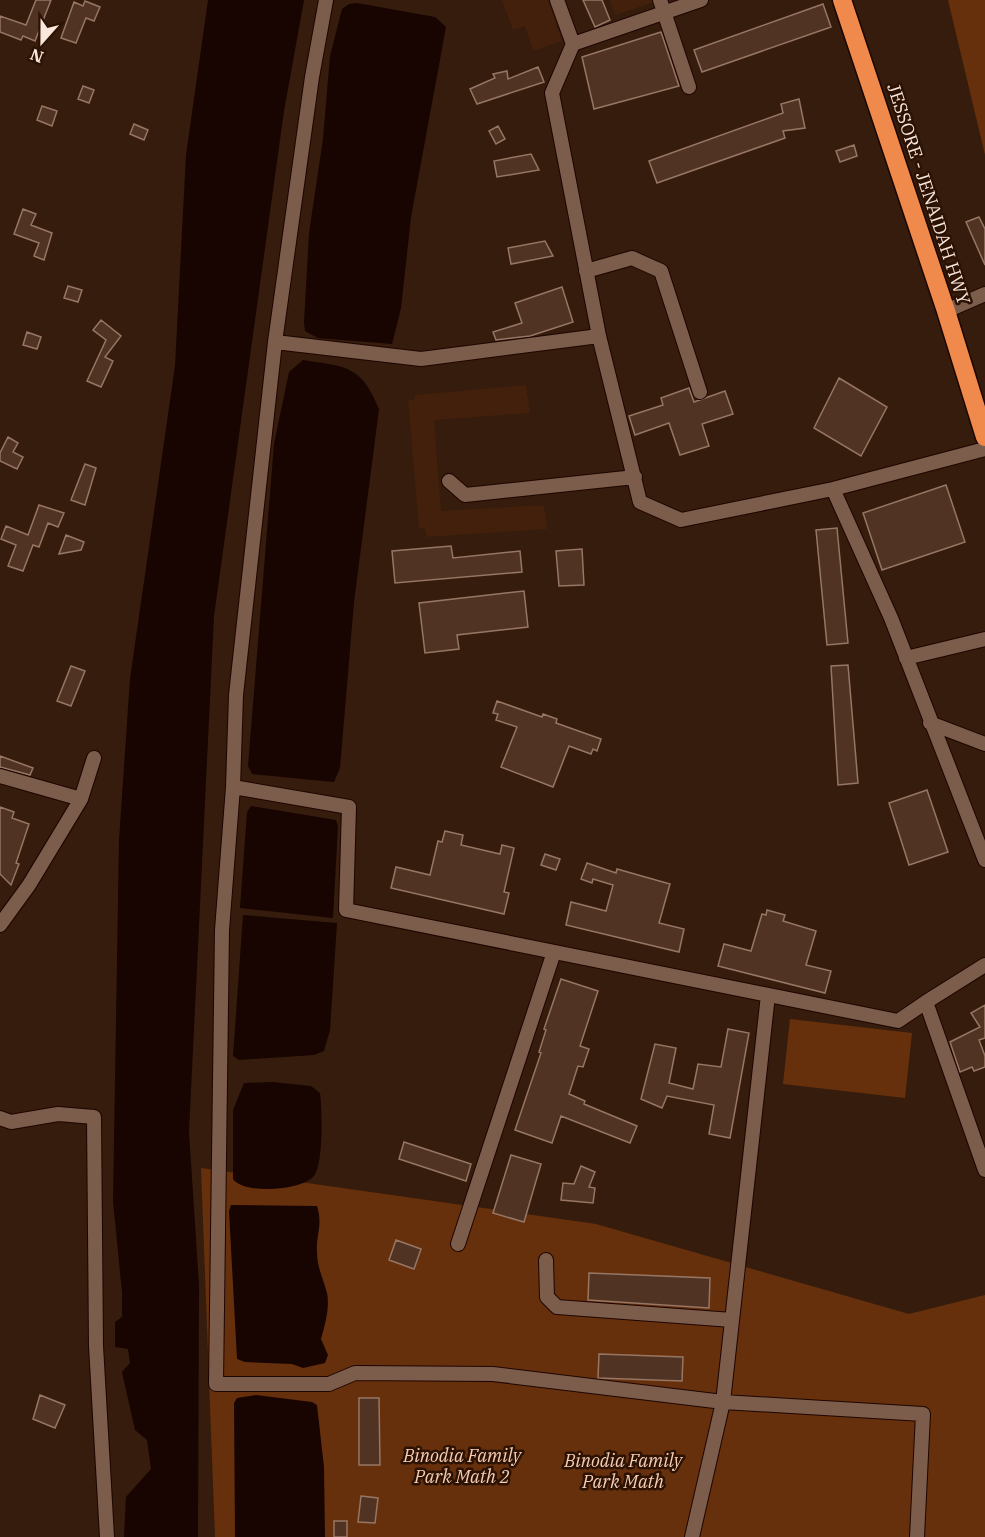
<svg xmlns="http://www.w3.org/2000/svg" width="985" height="1537" viewBox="0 0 985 1537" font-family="'IBM Plex Serif',serif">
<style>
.built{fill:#42200c}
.green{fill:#67300c}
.water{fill:#180400}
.building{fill:#503323;stroke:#977664;stroke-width:1.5}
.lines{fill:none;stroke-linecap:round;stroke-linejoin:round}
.minor-casing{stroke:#1d0500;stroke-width:16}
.highway-casing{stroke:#1d0500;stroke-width:21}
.minor{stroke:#7c5c4b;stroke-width:14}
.highway{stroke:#f0894c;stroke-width:18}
.labels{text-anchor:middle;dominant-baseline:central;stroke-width:5;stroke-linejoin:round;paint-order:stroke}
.street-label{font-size:18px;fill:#f9e6dc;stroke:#2c1203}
.park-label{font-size:18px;font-style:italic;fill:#f7ccb4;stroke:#2c1203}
</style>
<rect width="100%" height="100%" fill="#361c0c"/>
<path class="built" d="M502,0H548L562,41L533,51L525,26L513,30Z
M610,0H657V1L615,15Z
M526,385L530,413L434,420L441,511L544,505L547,529L427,537L425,528L419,529L408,400H414L415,395Z"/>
<path class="green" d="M948,0H985V155Z
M790,1019L912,1033L905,1098L783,1084Z
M201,1168L596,1224L909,1314L985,1295V1537H215Z"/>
<path class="water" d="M208,0H304L284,111L214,616L189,1132L199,1285L198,1537H124L126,1497L151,1469L147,1440L135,1430L122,1372L130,1363L128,1349L115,1347V1322L122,1317V1292L113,1201L119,840L130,679L175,366L186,155Z
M357,3L435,17L446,27L411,217L401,308L392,344L318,338L305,331L304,323L309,233L323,139L330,56L342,9L349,4Z
M303,360C347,367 361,365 379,409L354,602L340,768L334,782L252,774L248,766L274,444L289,372Z
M251,806L336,820L338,826L333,918L240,908L247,812Z
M243,915L337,923L330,1030L324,1051L314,1055L239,1060L233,1056Z
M272,1082L311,1086L320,1093C322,1108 324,1166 313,1177C301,1190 244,1195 233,1179V1110L244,1083Z
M234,1205L317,1206C323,1225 316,1234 317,1252C317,1267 323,1278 327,1293C330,1307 325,1325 321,1339L328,1355L325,1363L303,1368L292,1364L245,1362L237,1359L229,1211L231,1205Z
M256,1395L312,1402L317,1405L324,1467L325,1537H235L234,1403L237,1398Z"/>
<path class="building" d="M36,0H51L35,41L23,36L21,40L0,32V16L26,25Z
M583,0H602L610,20L595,27Z
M85,1L100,7L94,21L86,18L76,43L61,38L74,2L83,6Z
M823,4L831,27L702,72L694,50Z
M661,32L679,86L594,109L582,57Z
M538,67L544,82L477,104L470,89L495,78L493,74L507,71L508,79Z
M83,86L94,90L89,103L78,99Z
M799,99L805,128L783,131L785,138L657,183L649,161L783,113L781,104Z
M42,106L57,111L52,126L37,120Z
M134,124L148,130L144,140L130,134Z
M498,126L505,139L496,144L489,131Z
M854,145L857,156L840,162L836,151Z
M531,154L539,170L497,177L494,161Z
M23,209L36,214L31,225L52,233L44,260L34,256L39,243L14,234Z
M979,217L985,229V265L966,222Z
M545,241L553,256L511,264L508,248Z
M68,286L82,290L78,302L64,298Z
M562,287L573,322L530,336L496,340L493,332L522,323L515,303Z
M101,320L121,336L105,357L113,361L101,387L87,381L106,340L93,330Z
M27,332L41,337L37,349L23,345Z
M839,378L887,407L861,456L814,428Z
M689,388L694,402L725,391L733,414L702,424L709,446L680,455L669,423L635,435L629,416L663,405L661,398Z
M8,437L18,443L13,452L23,457L17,469L0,461V453Z
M85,464L96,468L85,505L71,500Z
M946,485L965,542L882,570L863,513Z
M39,505L64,513L58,527L48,523L39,547L33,545L23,571L8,566L16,545L1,539L6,526L28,535Z
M837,528L848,643L827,645L816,530Z
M66,535L84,542L81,550L59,554Z
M451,546L453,558L520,551L522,572L395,583L392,551Z
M582,549L584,585L559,586L556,551Z
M524,591L528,627L457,635L459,649L425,653L419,603Z
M848,665L858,783L838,785L831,666Z
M71,666L85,671L71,706L57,701Z
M497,701L542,717L543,714L557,719L556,723L601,739L597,751L593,749L591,754L569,746L553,787L501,767L517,727L496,720L498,714L493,713Z
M0,756L33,768L30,775L0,767Z
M927,790L948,852L909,865L889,803Z
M0,807L14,812L12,818L29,824L16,863L19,864L11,885L0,874Z
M445,831L463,835L461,845L500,854L502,845L514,848L504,892L509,893L504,914L391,888L396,867L430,875L438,841L442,842Z
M545,854L560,859L556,870L541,865Z
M587,863L616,873L617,869L670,884L659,923L684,929L679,952L566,925L571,902L606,911L613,885L593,879L592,883L581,879Z
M767,910L785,915L783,921L816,931L806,965L831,971L825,993L718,966L724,944L751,951L762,914L766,915Z
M561,979L598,991L580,1046L589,1049L583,1067L578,1066L569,1094L585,1101L584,1104L637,1126L630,1143L561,1116L552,1143L515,1130L541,1053L539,1052L546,1030L544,1029Z
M985,1005V1038L979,1040L985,1056V1067L974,1071L972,1067L960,1072L950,1042L980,1027L971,1013Z
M728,1029L749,1033L730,1138L709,1134L714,1105L667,1096L662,1108L641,1099L655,1044L676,1048L669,1083L693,1089L698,1064L721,1067Z
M404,1142L471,1164L466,1181L399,1159Z
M511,1155L541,1164L524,1222L493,1213Z
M581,1166L595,1172L589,1187L595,1188L593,1203L561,1200L563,1183L574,1184Z
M396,1240L421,1249L414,1269L389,1260Z
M589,1273L710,1278L709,1308L588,1300Z
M599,1354L683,1357L682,1381L598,1378Z
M40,1395L65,1405L55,1428L33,1419Z
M359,1398H379L380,1465H359Z
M361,1496L378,1498L375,1523L358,1522Z
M334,1521H347V1537H334Z"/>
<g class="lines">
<g class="minor-casing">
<path id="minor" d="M326,0L312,77L275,342L236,695L233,787L222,930L216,1384H329L355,1373L493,1374L723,1402L768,995
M557,0L573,44L552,93L599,336L640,502L681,520L833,489L985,449
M660,0L689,87
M573,44L701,0
M586,271L632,258L661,271L700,392
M946,311L985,294
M275,342L421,359L599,336
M449,481L465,495L635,477
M833,489L891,618L985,860
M906,658L985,639
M930,723L985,744
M0,776L81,799
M233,787L349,807L346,910L898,1021L926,1002
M0,925L29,885L81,799L94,758
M985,965L926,1002L985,1170
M0,1118L11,1122L58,1114L94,1117L96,1346L107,1537
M458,1244L554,952
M546,1260L547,1297L557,1307L732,1320
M692,1537L723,1402L923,1414L917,1537"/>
</g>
<g class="highway-casing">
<path id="highway" d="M842,0L946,311L985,437"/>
</g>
<use href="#minor" class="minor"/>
<use href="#highway" class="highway"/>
</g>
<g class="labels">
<g class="street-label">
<text transform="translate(929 194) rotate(72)">JESSORE - JENAIDAH HWY</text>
</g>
<g class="park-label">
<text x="462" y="1455">Binodia Family<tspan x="462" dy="21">Park Math 2</tspan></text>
<text x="623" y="1460">Binodia Family<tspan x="623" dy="21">Park Math</tspan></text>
</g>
</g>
<g transform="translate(42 42) rotate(201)" stroke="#2c1203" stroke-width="4.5" paint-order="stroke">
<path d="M0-4.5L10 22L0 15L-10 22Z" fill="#f9e6dc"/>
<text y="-9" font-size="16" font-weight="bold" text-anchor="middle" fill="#f9e6dc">N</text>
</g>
</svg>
